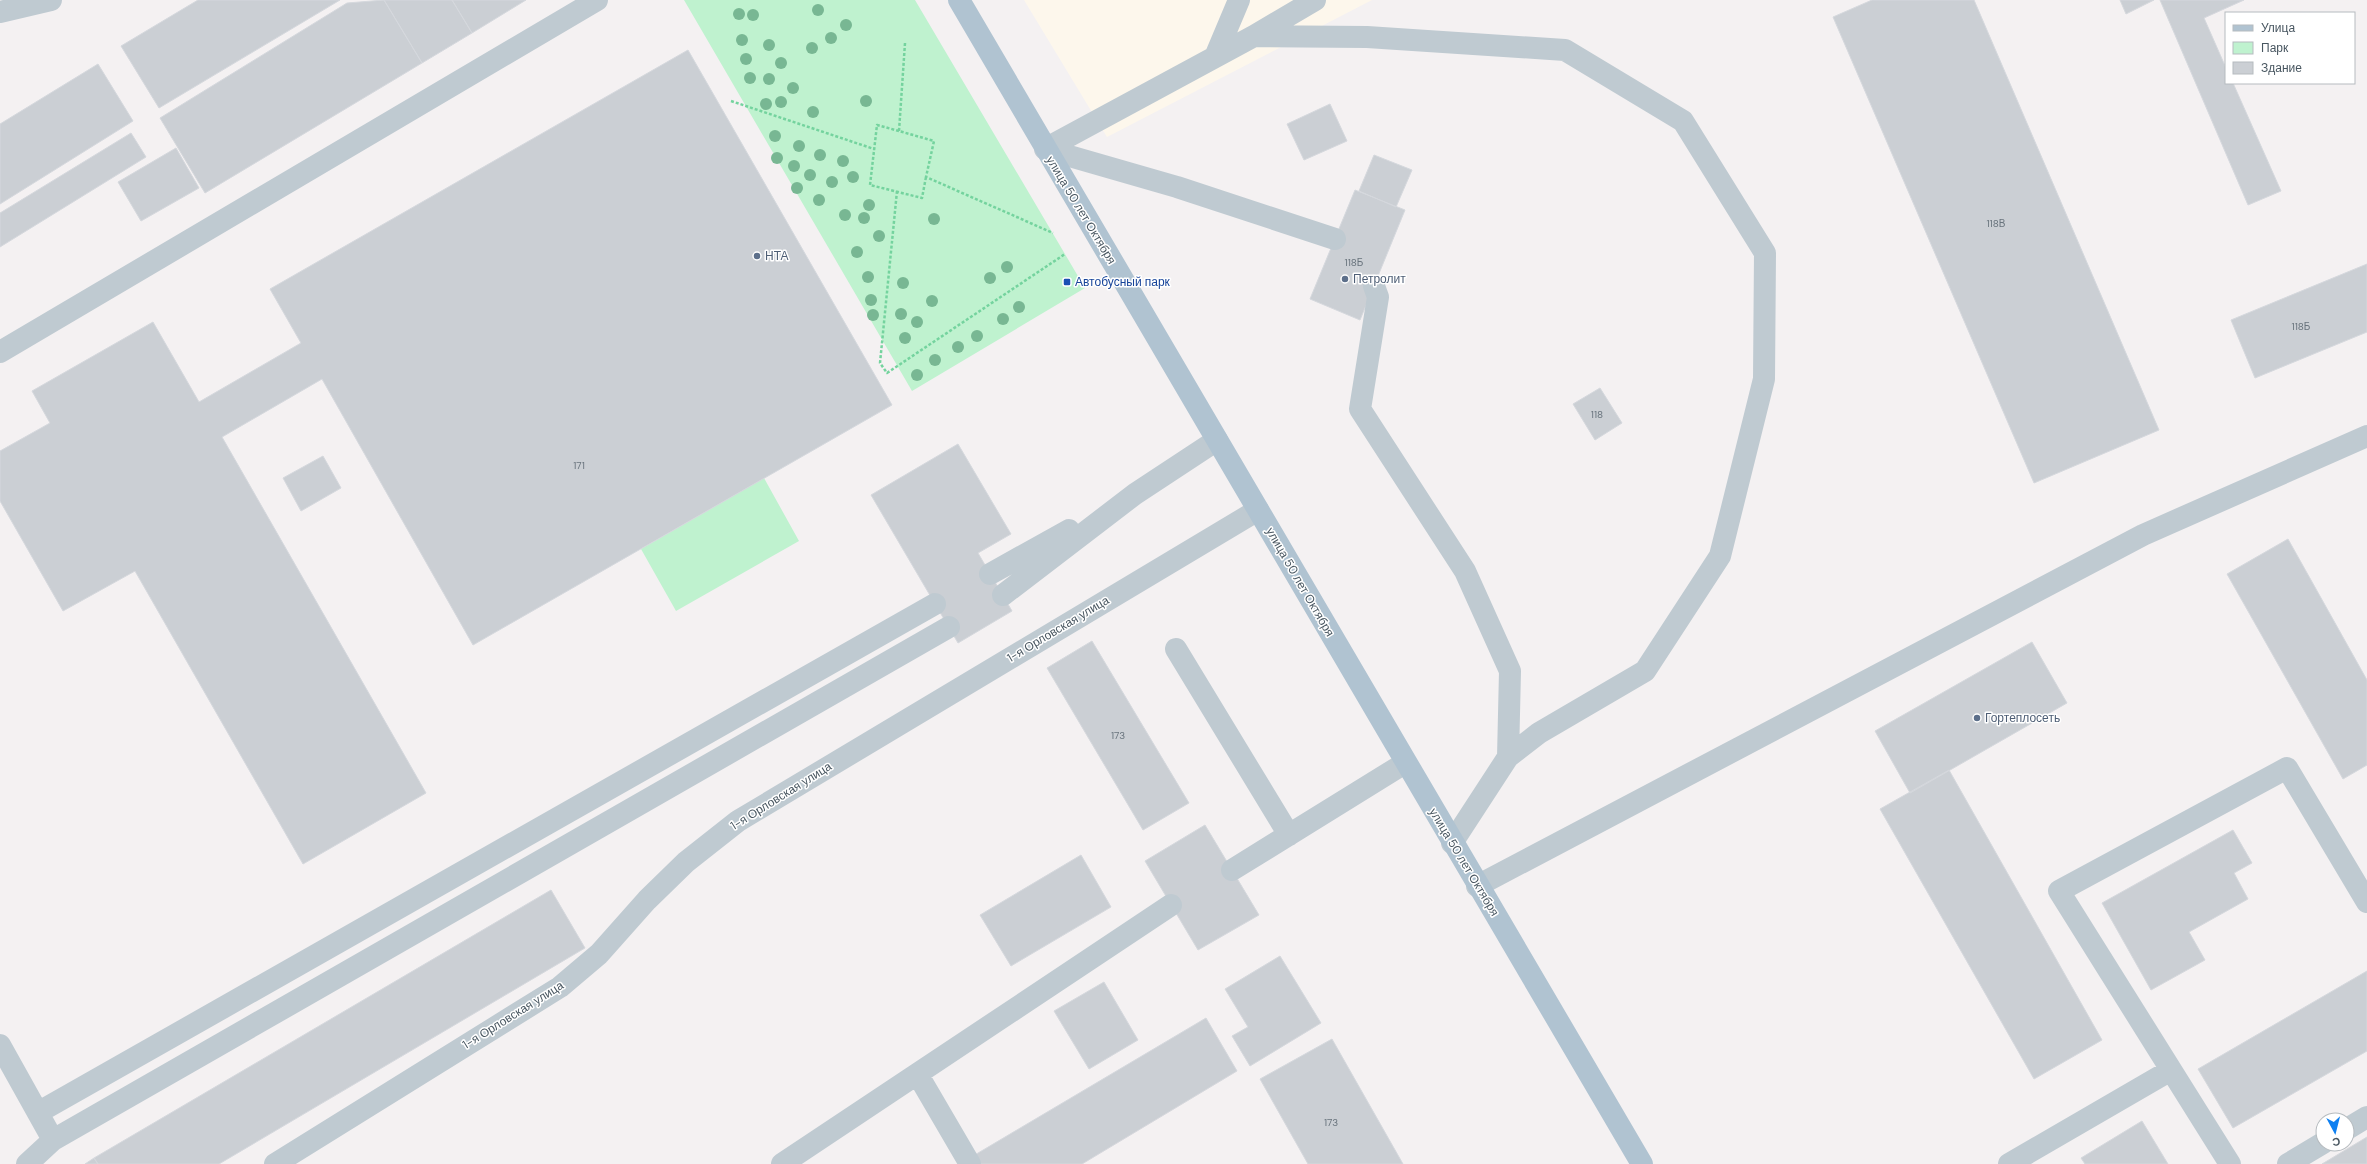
<svg xmlns="http://www.w3.org/2000/svg" width="2367" height="1164" viewBox="0 0 2367 1164" font-family="'DM Sans',sans-serif">
<style>
.commercial{fill:#fdf7ec}
.green{fill:#bff2cf}
.building{fill:#cbcfd4;stroke:#d5d8dd}
.lines{fill:none;stroke-linecap:round;stroke-linejoin:round}
.path{stroke:#74d39e;stroke-width:2.5;stroke-dasharray:3 2;stroke-linecap:butt}
.lane{stroke:#bfcad1;stroke-width:22}
.street{stroke:#bfcad1;stroke-width:22}
.primary{stroke:#b0c3d1;stroke-width:22}
.tree{fill:#78b793}
.service-dot{fill:#5c6f8a;stroke:#fff;stroke-width:1.5}
.transit-dot{fill:#1a4fb4;stroke:#fff;stroke-width:1.5}
.labels{text-anchor:middle;dominant-baseline:central;stroke-width:3;stroke-linejoin:round;paint-order:stroke}
.number-label{font-size:10px;fill:#69747d}
.street-label{font-size:12px;fill:#485660;stroke:#fff}
.service-label{font-size:12px;fill:#4e5e75;stroke:#fff;text-anchor:start}
.transit-label{font-size:12px;fill:#164399;stroke:#fff;text-anchor:start}
</style>
<rect width="100%" height="100%" fill="#f4f1f2"/>
<path class="commercial" d="M1024,0H1372L1107,137Z"/>
<path class="green" d="M684,0H915L1085,288L912,391Z
M764,478L799,541L676,611L641,549Z"/>
<path class="building" d="M198,0H340L159,108L121,46Z
M384,0H452L472,33L422,63Z
M384,0L422,63L205,193L160,118L347,3Z
M452,0H526L472,33Z
M1872,0H1974L2159,430L2034,483L1833,17Z
M2120,0H2154L2126,14Z
M2160,0H2244L2204,18L2226,68V83H2233L2281,191L2248,205Z
M688,50L892,405L473,645L322,379L222,437L426,793L303,864L135,571L63,611L0,501V451L50,423L32,391L153,322L199,402L301,343L270,289Z
M98,64L133,121L0,204V124Z
M1330,104L1347,141L1304,160L1287,124Z
M131,133L146,157L0,247V213Z
M176,148L199,188L141,221L118,182Z
M1374,155L1412,170L1396,207L1359,191Z
M1355,190L1405,210L1360,320L1310,299Z
M2367,264V332L2255,378L2231,320Z
M1600,388L1622,423L1595,440L1573,404Z
M958,444L1011,534L978,553L1012,611L958,643L871,495Z
M323,456L341,488L301,511L283,478Z
M2288,539L2367,680V765L2343,779L2227,574Z
M1092,641L1189,803L1143,830L1047,668Z
M2032,642L2067,703L1910,793L1875,731Z
M1949,770L2102,1040L2034,1079L1880,809Z
M1205,825L1259,915L1198,950L1145,861Z
M2233,830L2252,863L2234,873L2248,899L2189,932L2205,960L2151,990L2102,903Z
M1081,855L1111,907L1011,966L980,915Z
M551,890L585,948L219,1164H98L94,1158Z
M1280,956L1321,1023L1250,1066L1232,1036L1248,1027L1225,989Z
M2367,971V1051L2233,1128L2198,1069Z
M1104,982L1138,1040L1089,1069L1054,1011Z
M1206,1018L1237,1071L1082,1164H977L973,1156Z
M1332,1039L1403,1164H1308L1260,1079Z
M2142,1121L2168,1164H2085L2081,1158Z
M2367,1137V1164H2322Z
M94,1158L98,1164H85Z"/>
<g class="lines">
<path class="path" d="M905,43L899,131L934,141L926,177L1053,233
M731,101L874,149
M899,131L877,125L870,185L922,198L926,177
M897,191L880,363L887,373L1065,254"/>
<path class="lane" d="M0,12L51,0
M1254,36L1315,0
M1215,57L1239,0
M1045,149L1254,36L1367,37L1565,50L1683,121L1765,253L1764,379L1720,556L1645,671L1539,733L1508,757
M1045,149L1177,187L1335,239
M1374,286L1378,297L1360,409L1465,571L1510,671L1508,757L1452,843
M0,352L597,0
M990,574L1069,530
M1003,595L1135,494L1217,440
M1176,649L1289,835
M1232,870L1405,763
M1477,886L2143,535L2367,436
M0,1045L53,1140L949,627
M918,1075L970,1164
M39,1112L935,604
M2347,1129L2367,1117
M27,1164L53,1140
M782,1164L1171,905
M2009,1164L2171,1070
M2230,1164L2059,891L2287,768L2367,902
M2288,1164L2323,1143"/>
<path class="street" d="M275,1164L560,987L599,954L647,900L686,862L738,821L1258,510"/>
<path class="primary" d="M959,0L1642,1164"/>
</g>
<g class="tree">
<circle cx="818" cy="10" r="6"/>
<circle cx="739" cy="14" r="6"/>
<circle cx="753" cy="15" r="6"/>
<circle cx="846" cy="25" r="6"/>
<circle cx="831" cy="38" r="6"/>
<circle cx="742" cy="40" r="6"/>
<circle cx="769" cy="45" r="6"/>
<circle cx="812" cy="48" r="6"/>
<circle cx="746" cy="59" r="6"/>
<circle cx="781" cy="63" r="6"/>
<circle cx="750" cy="78" r="6"/>
<circle cx="769" cy="79" r="6"/>
<circle cx="793" cy="88" r="6"/>
<circle cx="866" cy="101" r="6"/>
<circle cx="781" cy="102" r="6"/>
<circle cx="766" cy="104" r="6"/>
<circle cx="813" cy="112" r="6"/>
<circle cx="775" cy="136" r="6"/>
<circle cx="799" cy="146" r="6"/>
<circle cx="820" cy="155" r="6"/>
<circle cx="777" cy="158" r="6"/>
<circle cx="843" cy="161" r="6"/>
<circle cx="794" cy="166" r="6"/>
<circle cx="810" cy="175" r="6"/>
<circle cx="853" cy="177" r="6"/>
<circle cx="832" cy="182" r="6"/>
<circle cx="797" cy="188" r="6"/>
<circle cx="819" cy="200" r="6"/>
<circle cx="869" cy="205" r="6"/>
<circle cx="845" cy="215" r="6"/>
<circle cx="864" cy="218" r="6"/>
<circle cx="934" cy="219" r="6"/>
<circle cx="879" cy="236" r="6"/>
<circle cx="857" cy="252" r="6"/>
<circle cx="1007" cy="267" r="6"/>
<circle cx="868" cy="277" r="6"/>
<circle cx="990" cy="278" r="6"/>
<circle cx="903" cy="283" r="6"/>
<circle cx="871" cy="300" r="6"/>
<circle cx="932" cy="301" r="6"/>
<circle cx="1019" cy="307" r="6"/>
<circle cx="901" cy="314" r="6"/>
<circle cx="873" cy="315" r="6"/>
<circle cx="1003" cy="319" r="6"/>
<circle cx="917" cy="322" r="6"/>
<circle cx="977" cy="336" r="6"/>
<circle cx="905" cy="338" r="6"/>
<circle cx="958" cy="347" r="6"/>
<circle cx="935" cy="360" r="6"/>
<circle cx="917" cy="375" r="6"/>
</g>
<g class="service-dot">
<circle cx="757" cy="256" r="4"/>
<circle cx="1345" cy="279" r="4"/>
<circle cx="1977" cy="718" r="4"/>
</g>
<rect class="transit-dot" x="1063" y="278" width="8" height="8" rx="2"/>
<g class="labels">
<g class="number-label">
<text x="1996" y="223">118В</text>
<text x="1354" y="262">118Б</text>
<text x="2301" y="326">118Б</text>
<text x="1597" y="414">118</text>
<text x="579" y="465">171</text>
<text x="1118" y="735">173</text>
<text x="1331" y="1122">173</text>
</g>
<g class="street-label">
<text transform="translate(1081 210) rotate(59)">улица 50 лет Октября</text>
<text transform="translate(1300 582) rotate(60)">улица 50 лет Октября</text>
<text transform="translate(1058 629) rotate(-31)">1-я Орловская улица</text>
<text transform="translate(781 796) rotate(-32)">1-я Орловская улица</text>
<text transform="translate(1464 862) rotate(59)">улица 50 лет Октября</text>
<text transform="translate(513 1015) rotate(-32)">1-я Орловская улица</text>
</g>
<g class="service-label">
<text x="765" y="256">НТА</text>
<text x="1353" y="279">Петролит</text>
<text x="1985" y="718">Гортеплосеть</text>
</g>
<g class="transit-label">
<text x="1075" y="282">Автобусный парк</text>
</g>
</g>
<rect x="2225" y="12" width="130" height="72" fill="#ffffff" stroke="#b6bbbf"/>
<rect x="2233" y="25" width="20" height="6" fill="#b0c3d1" stroke="#b6bbbf"/>
<text x="2261" y="32" font-size="12" fill="#485660">Улица</text>
<rect x="2233" y="42" width="20" height="12" fill="#bff2cf" stroke="#b6bbbf"/>
<text x="2261" y="52" font-size="12" fill="#485660">Парк</text>
<rect x="2233" y="62" width="20" height="12" fill="#cbcfd4" stroke="#b6bbbf"/>
<text x="2261" y="72" font-size="12" fill="#485660">Здание</text>
<g transform="translate(2335 1132) rotate(173)"><circle r="19" fill="#ffffff" stroke="#b6bbbf"/>
<path d="M0-3L7 15L0 10L-7 15Z" fill="#0f80f1"/>
<text y="-6" font-size="11" font-weight="bold" text-anchor="middle" fill="#485660">С</text>
</g>
</svg>
